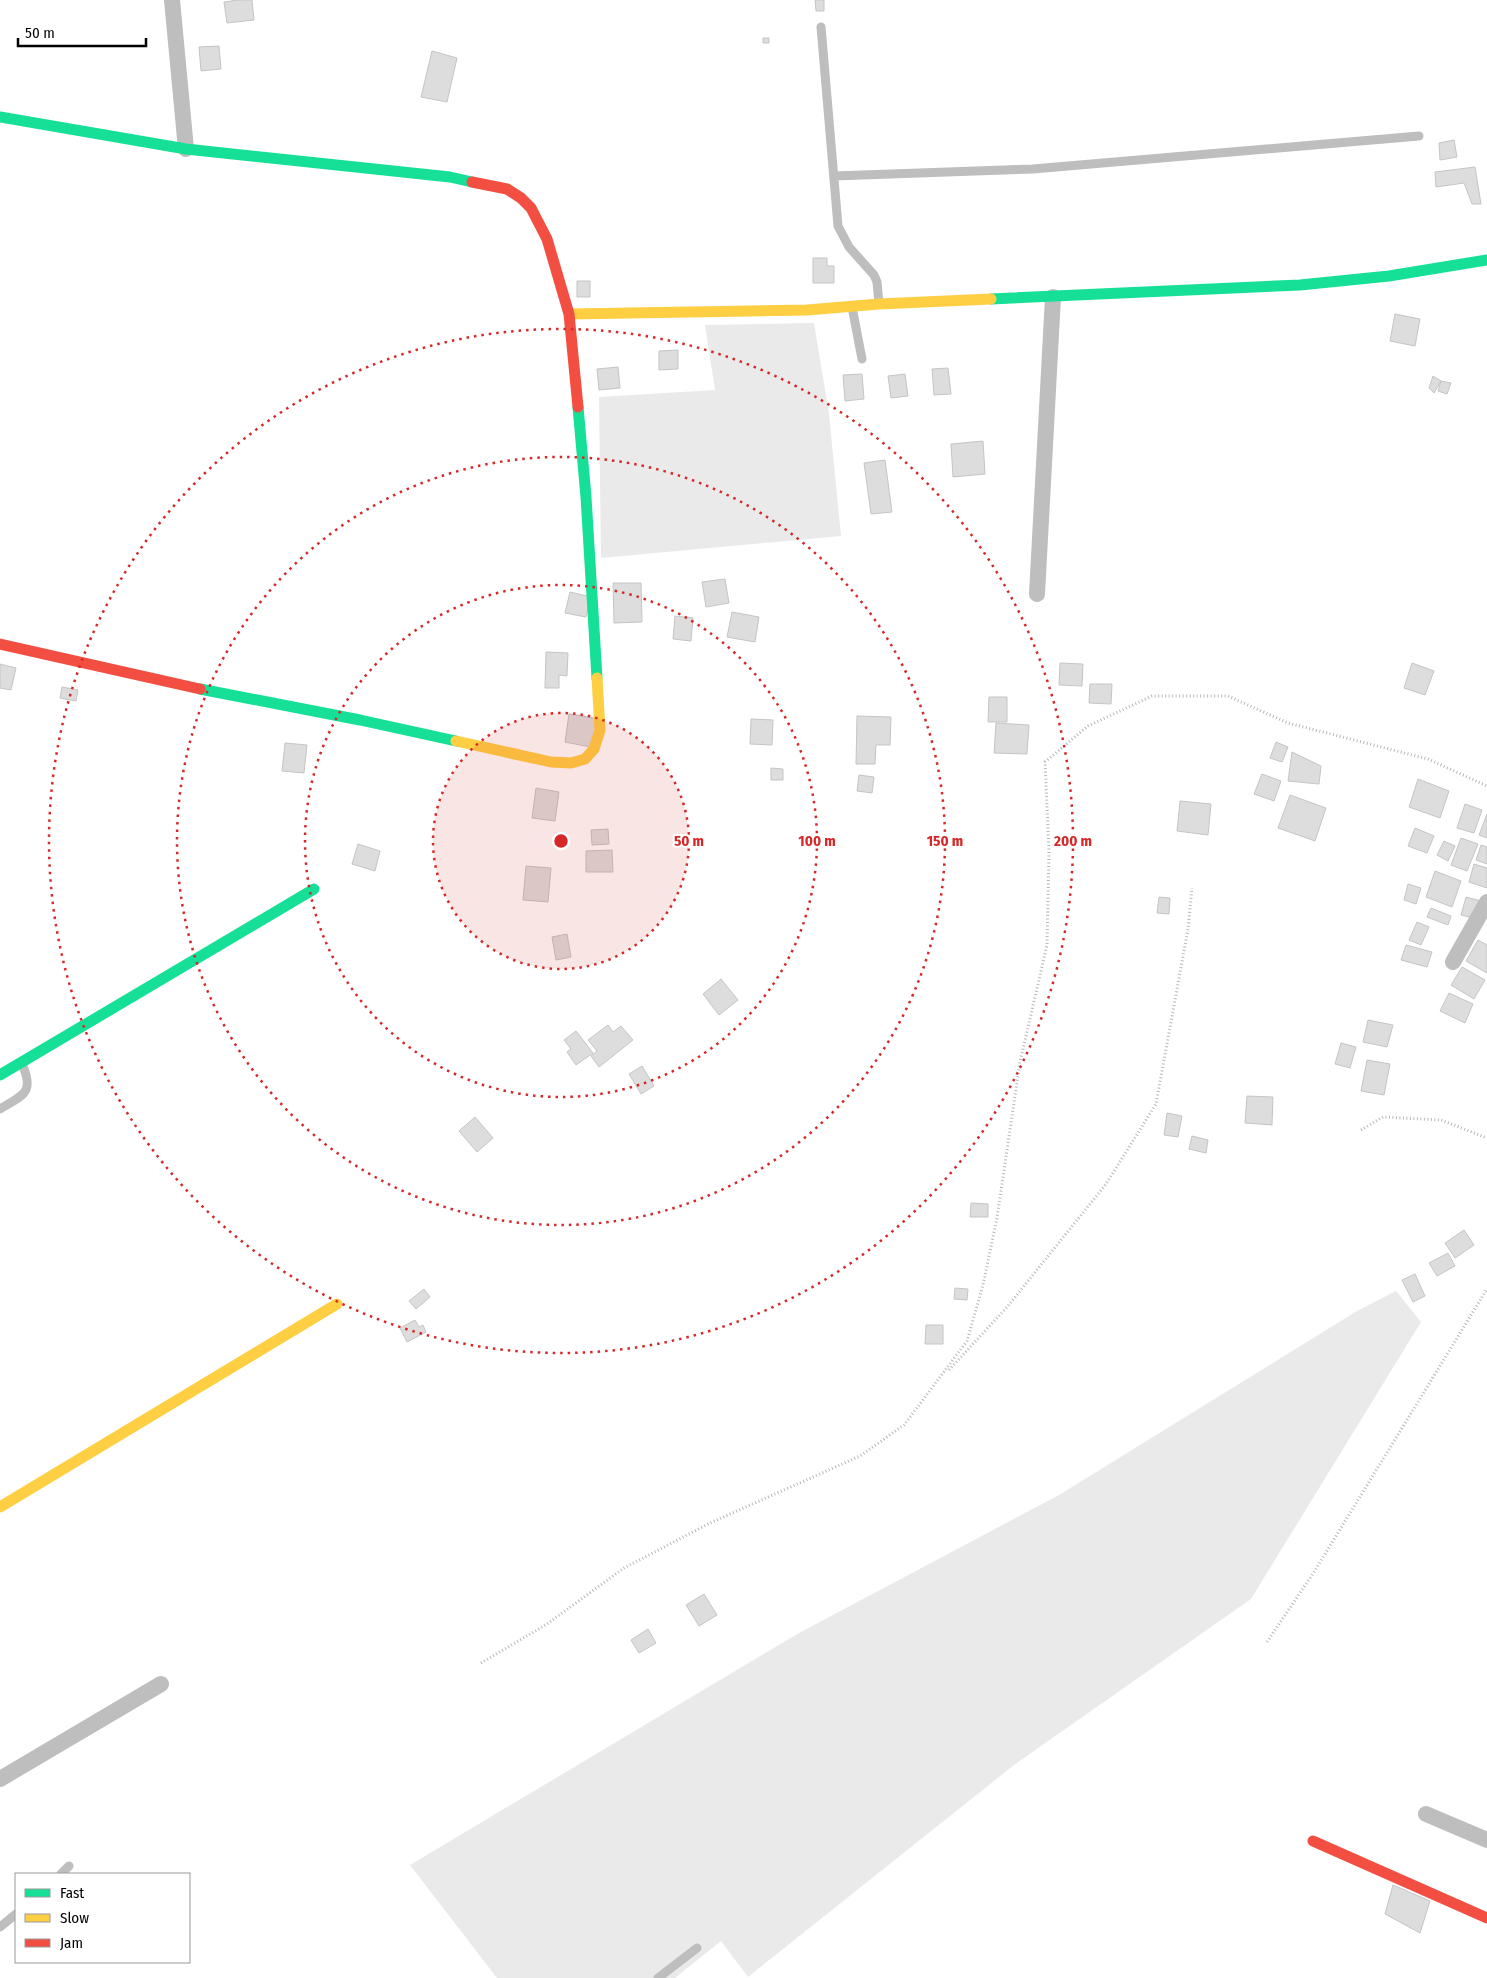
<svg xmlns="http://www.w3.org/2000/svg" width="1487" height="1978" viewBox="0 0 1487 1978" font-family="'Fira Sans Condensed',sans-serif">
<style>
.green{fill:#eaeaea}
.building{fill:#ddd;stroke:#c5c5c5}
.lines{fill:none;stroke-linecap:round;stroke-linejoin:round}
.path{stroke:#b8b8b8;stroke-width:3;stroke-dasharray:1 2.5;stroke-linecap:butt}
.lane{stroke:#bebebe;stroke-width:9}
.street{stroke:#bebebe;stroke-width:16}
.fast{stroke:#16e098;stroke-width:11}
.slow{stroke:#ffcf43;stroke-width:11}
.jam{stroke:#f24e42;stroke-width:11}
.ring{fill:none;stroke:#d62828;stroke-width:2.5;stroke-dasharray:2.5 5}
.centre{fill:#d62828;stroke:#fff;stroke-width:2.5}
.ring-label{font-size:15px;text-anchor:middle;font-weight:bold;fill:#d62828;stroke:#fff;stroke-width:4;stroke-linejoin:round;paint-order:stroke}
</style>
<rect width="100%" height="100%" fill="#fff"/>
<path class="green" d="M814,323L829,414L841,536L601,558L599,397L715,390L705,325Z
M1396,1291L1421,1322L1251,1599L1014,1765L748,1977L721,1941L675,1978H497L410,1865L799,1633L1059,1495L1357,1311Z"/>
<path class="building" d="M238,0H252L254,20L227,23L224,2Z
M815,0H824V11H816Z
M763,38H769V43H763Z
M219,46L221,69L201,71L199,47Z
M432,51L457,58L447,102L421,97Z
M1454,140L1457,157L1440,160L1439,143Z
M1475,167L1481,204H1472L1464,183L1436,187L1435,172Z
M813,258H827V266H834V283H813Z
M577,281H590V297H577Z
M1395,314L1420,319L1415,346L1390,341Z
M678,350V369L659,370V351Z
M618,367L620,388L599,390L597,369Z
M948,368L951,394L934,395L932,369Z
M862,374L864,399L845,401L843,375Z
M905,374L908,396L891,398L888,376Z
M1433,376L1441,381L1434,393L1429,388Z
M1441,381L1451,383L1447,394L1438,391Z
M983,441L985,474L953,477L951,444Z
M885,460L892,512L871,514L864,463Z
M725,579L729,603L706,607L702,582Z
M613,583H641L642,622L614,623Z
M570,592L591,597L586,617L565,613Z
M732,612L759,617L755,642L727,637Z
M675,616L693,618L691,641L673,639Z
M546,652L568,653L567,676L559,675V688H545Z
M1060,663L1083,664L1082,686L1059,685Z
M1412,663L1434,671L1425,695L1404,688Z
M0,664L16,668L11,690L0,688Z
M1090,684H1112L1111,704L1089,703Z
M62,687L78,690L76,701L60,698Z
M989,697H1007V722H988Z
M569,714L600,719L595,748L565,742Z
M857,716L891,717L890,745H876L875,764H856Z
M751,719L773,720L772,745L750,744Z
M996,723L1029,725L1027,754L994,753Z
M1276,742L1288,747L1282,762L1270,758Z
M285,743L307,745L304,773L282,771Z
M1292,752L1321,766L1319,784L1288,781Z
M771,768L783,769V780H771Z
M1262,774L1281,781L1274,801L1254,794Z
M859,775L874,777L872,793L857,791Z
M1418,779L1449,791L1440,818L1409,807Z
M536,788L559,792L555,821L532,818Z
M1290,795L1326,808L1315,841L1278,828Z
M1180,801L1211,804L1208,835L1177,831Z
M1465,804L1482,810L1474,833L1457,828Z
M1487,814V838L1479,835Z
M1415,828L1434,836L1427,853L1408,846Z
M608,829L609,844L592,845L591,830Z
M1461,838L1478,844L1467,871L1451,865Z
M1444,841L1455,846L1448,861L1437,855Z
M358,844L380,851L375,871L352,864Z
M1481,845L1487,847V864L1476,860Z
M612,850L613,872H586V851Z
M1474,864L1487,868V888L1469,882Z
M526,866L551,868L548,902L523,900Z
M1435,871L1461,881L1452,907L1426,897Z
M1408,884L1421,888L1416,904L1404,900Z
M1159,897L1170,898L1169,914L1157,913Z
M1466,897L1481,901L1477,919L1461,915Z
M1431,908L1451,916L1448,925L1427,917Z
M1417,922L1429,927L1421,945L1409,940Z
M567,934L571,957L556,960L552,937Z
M1478,940L1487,945V973L1466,961Z
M1406,945L1432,952L1427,967L1401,960Z
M1462,967L1485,980L1474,999L1451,985Z
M721,979L738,1000L719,1015L703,994Z
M1449,993L1473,1004L1465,1023L1440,1011Z
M1368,1020L1393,1025L1387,1047L1363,1042Z
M608,1025L613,1032L621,1026L633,1040L599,1067L591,1056L597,1051L588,1040Z
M576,1031L593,1053L576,1065L567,1052L571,1049L564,1040Z
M1341,1043L1356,1047L1350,1068L1335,1064Z
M1367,1060L1390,1064L1384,1095L1361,1091Z
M642,1066L654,1086L641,1094L629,1074Z
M1247,1096L1273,1097L1272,1125L1245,1123Z
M1167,1113L1182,1116L1178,1137L1164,1135Z
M475,1117L493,1138L477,1152L459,1131Z
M1192,1136L1208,1140L1206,1153L1189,1149Z
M971,1203L988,1204V1217H970Z
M1464,1230L1474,1245L1455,1258L1445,1243Z
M1448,1253L1455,1266L1437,1276L1429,1263Z
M1415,1274L1425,1296L1413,1302L1402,1280Z
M955,1288L968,1289L967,1300L954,1299Z
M424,1289L430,1297L416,1309L409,1301Z
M415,1320L419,1327L423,1325L426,1332L407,1342L400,1328Z
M926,1325H943V1344H925Z
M704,1594L717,1615L699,1626L686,1605Z
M648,1629L656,1643L639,1653L631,1640Z
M1393,1885L1430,1901L1420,1933L1385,1914Z"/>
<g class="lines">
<path class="path" d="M1361,1130L1383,1117L1441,1120L1487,1138
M949,1370L1008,1306L1106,1184L1156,1104L1188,929L1192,888
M1267,1642L1314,1572L1487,1289
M481,1663L547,1624L624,1568L710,1523L860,1456L904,1425L967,1341L983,1285L997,1218L1020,1062L1047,945L1049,852L1045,762L1088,726L1152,696H1228L1288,723L1428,759L1487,786"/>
<path class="lane" d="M821,27L838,226L849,247L874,275L877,282L879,304
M834,176L1033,169L1419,136
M852,307L862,359
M0,1109C23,1095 35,1093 22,1064
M61,1874L69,1866
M0,1927L16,1914
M658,1978L697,1948"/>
<path class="street" d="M172,0L186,149
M1037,594L1053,297
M1453,962L1487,902
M0,1779L161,1684
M1426,1814L1487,1840"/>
<path class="fast" d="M0,117L186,149L450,177L472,182
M991,299L1300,285L1389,276L1487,260
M578,407L586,497L597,678
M200,689L360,720L456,741
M0,1075L314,889"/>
<path class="slow" d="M569,314L807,310L879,304L991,299
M456,741L551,762L571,763L585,759L594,749L600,730L597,678
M0,1507L337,1304"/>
<path class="jam" d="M472,182L507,189L521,198L531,208L547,239L569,314L578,407
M0,644L200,689
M1313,1841L1487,1918"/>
</g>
<circle cx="561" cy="841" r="128" fill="#d62828" fill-opacity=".12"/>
<g class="ring">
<circle cx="561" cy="841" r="128"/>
<circle cx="561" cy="841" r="256"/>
<circle cx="561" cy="841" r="384"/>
<circle cx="561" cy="841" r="512"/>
</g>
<circle cx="561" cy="841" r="8" class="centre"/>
<g class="ring-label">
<text x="689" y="846">50 m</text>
<text x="817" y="846">100 m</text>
<text x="945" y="846">150 m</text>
<text x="1073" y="846">200 m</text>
</g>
<rect x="15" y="1873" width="175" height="90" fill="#ffffff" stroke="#999999"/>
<rect x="25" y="1889" width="25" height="8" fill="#16e098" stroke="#999999"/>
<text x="60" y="1898" font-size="15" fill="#000000">Fast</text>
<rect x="25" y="1914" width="25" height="8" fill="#ffcf43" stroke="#999999"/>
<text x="60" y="1923" font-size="15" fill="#000000">Slow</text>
<rect x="25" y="1939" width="25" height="8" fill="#f24e42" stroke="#999999"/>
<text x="60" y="1948" font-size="15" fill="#000000">Jam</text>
<path d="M18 38v8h128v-8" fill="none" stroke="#000000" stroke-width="2.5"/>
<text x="25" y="38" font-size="15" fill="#000000" stroke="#ffffff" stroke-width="4" paint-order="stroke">50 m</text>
</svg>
